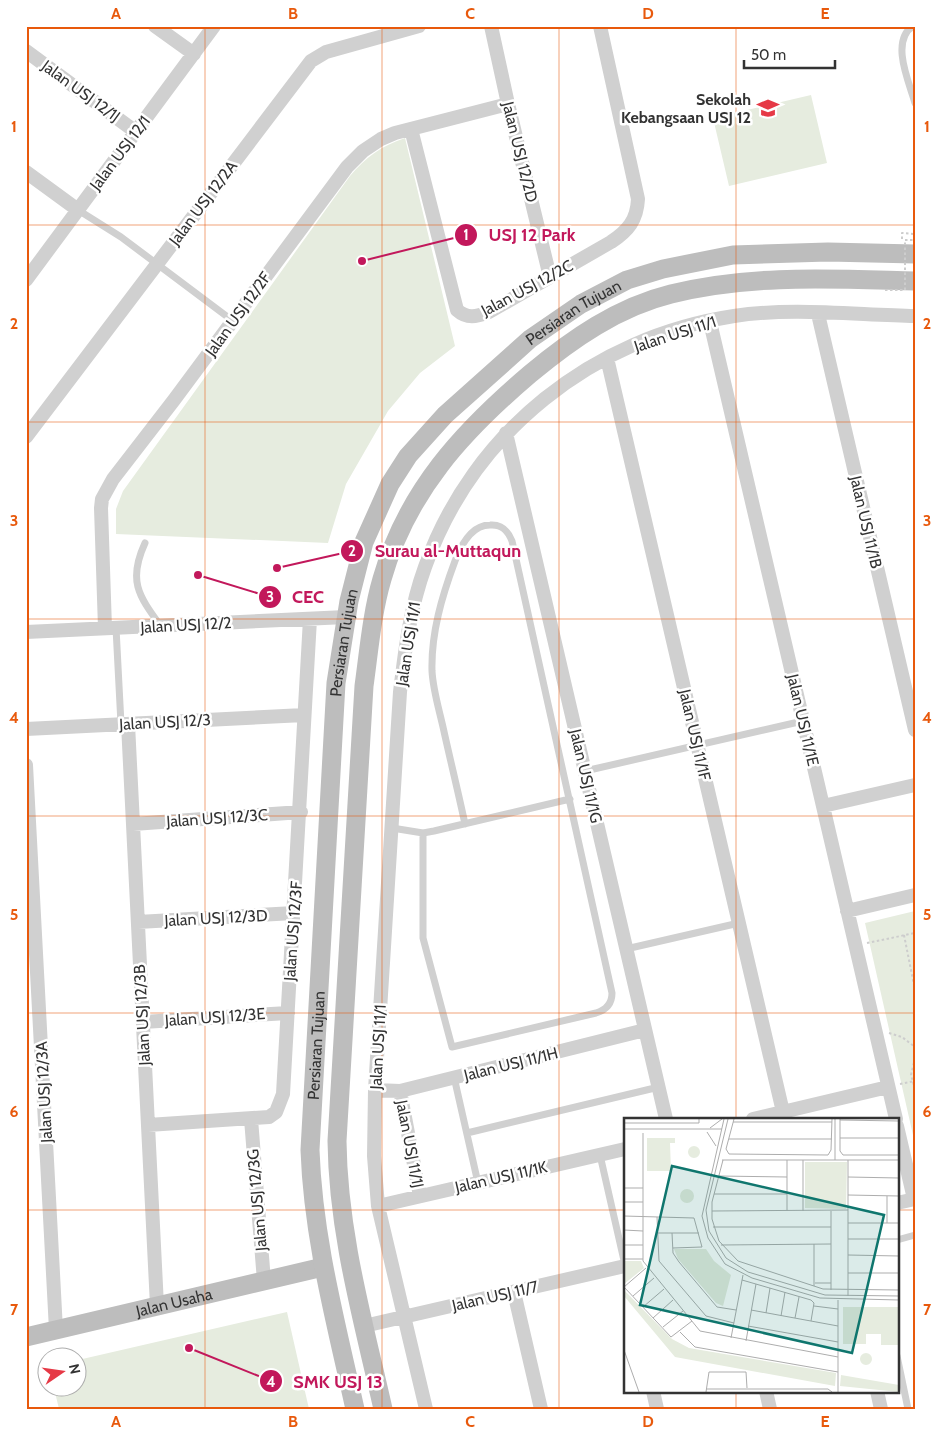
<svg xmlns="http://www.w3.org/2000/svg" width="941" height="1435" viewBox="0 0 941 1435" font-family="Cabin,sans-serif">
<style>
.green{fill:#e6ecdf}
.lines{fill:none;stroke-linecap:round;stroke-linejoin:round}
.path{stroke:#cdcdcd;stroke-width:2;stroke-dasharray:2.5 2.5;stroke-linecap:butt}
.lane{stroke:#d0d0d0;stroke-width:7}
.street{stroke:#d0d0d0;stroke-width:14}
.secondary{stroke:#bdbdbd;stroke-width:19}
.path-bridge{stroke:#cdcdcd;stroke-width:2;stroke-dasharray:2.5 2.5;stroke-linecap:butt}
.grid{fill:none;stroke:#e8590c;stroke-width:1;stroke-opacity:0.55}
.labels{text-anchor:middle;dominant-baseline:central;stroke-width:5;stroke-linejoin:round;paint-order:stroke}
.street-label{font-size:16px;fill:#333;stroke:#fff}
.poi-label{font-size:16px;font-weight:bold;fill:#333;stroke:#fff;text-anchor:end}
.inset-road{fill:none;stroke:#adadad;stroke-width:1}
.view{fill:#0f766e;fill-opacity:0.15;stroke:#0f766e;stroke-width:2.5}
.inset-edge{fill:none;stroke:#333;stroke-width:2.5}
.leader{fill:none;stroke:#c2185b;stroke-width:2}
.callout-dot{fill:#c2185b;stroke:#fff;stroke-width:2}
.mark-label{font-size:15px;text-anchor:middle;font-weight:bold;fill:#fff}
.callout-label{font-size:18px;text-anchor:middle;font-weight:bold;fill:#c2185b;stroke:#fff;stroke-width:5;stroke-linejoin:round;paint-order:stroke}
.neatline{fill:none;stroke:#e8590c;stroke-width:2}
.grid-label{font-size:16px;text-anchor:middle;font-weight:bold;fill:#e8590c}
</style>
<rect width="100%" height="100%" fill="#fff"/>
<path class="green" d="M811,95L827,163L729,186L713,118Z
M405,138L455,346L420,373L388,411L346,484L328,543L116,534V509L123,491L350,176C366,157 381,146 405,138Z
M915,911V1144L865,923Z
M287,1312L309,1409H59L54,1388H78V1360Z"/>
<g class="lines">
<path class="path" d="M902,239V233L915,234
M904,935L915,990
M867,943L915,933
M889,1033L902,1037L915,1047
M915,1058L911,1075L915,1089
M900,1084L915,1081"/>
<path class="lane" d="M913,26C890,41 909,82 915,103
M78,210L121,237L233,321
M145,543C128,580 138,595 160,625
M116,628L121,724
M585,771L803,721
M392,828L423,833L434,831L570,799
M423,833V938L452,1047L596,1013C606,1010 612,1004 612,993L512,541C508,531 502,524 490,525C471,525 461,545 455,561C442,596 431,633 432,671C433,690 439,709 443,727C450,759 458,791 465,824
M626,949L739,923
M454,1077L478,1183
M467,1133L659,1087
M600,1155L625,1265
M897,1240L915,1235
M897,1356L908,1409"/>
<path class="street" d="M155,26L194,54
M491,26L508,104L550,277
M26,51L136,132
M411,129L457,310C467,319 476,317 489,312L611,242C628,231 637,220 638,199L600,26
M26,172L78,210
M26,280L214,26
M818,314L915,730
M710,322L896,1119
M607,358L783,1112
M506,433L666,1119
M26,437L311,61L326,52L419,26
M105,628L101,508L102,499L113,479L174,400L347,167L363,151L381,139L395,133L508,104
M26,632L346,617
M128,724L157,1306
M26,729L304,715
M26,765L56,1330
M823,806L915,785
M133,824L301,812
M847,911L915,895
M138,922L294,913
M143,1022L288,1013
M375,1090L400,1091L645,1030
M400,1091L420,1196
M251,1119L264,1281
M753,1119L888,1087
M148,1125L269,1117L276,1112L283,1094L310,619
M897,1126L914,1199
M897,1203L915,1199
M378,1206L625,1149
M514,1292L541,1409
M364,1326L625,1266
M653,1391L657,1409
M766,1391L770,1409
M877,1391L881,1409
M426,1409L378,1206L374,1156L375,1090L400,692C405,650 410,608 425,567C473,432 593,337 734,316C791,307 857,315 915,316"/>
<g class="secondary">
<path id="s1" d="M26,1337L323,1267"/>
<path id="s2" d="M355,1409C336,1323 313,1238 310,1150L336,683L349,601L364,542L390,484L408,456L445,415L530,339L581,304L627,280L663,269L733,255L828,252L915,254"/>
<path d="M383,1409C363,1320 338,1233 337,1141L364,686C369,650 372,613 382,579C407,491 463,431 530,374C572,339 618,307 671,294C751,274 833,279 915,281"/>
</g>
<path class="path-bridge" d="M885,290H905V240H915"/>
</g>
<path class="grid" d="M205,26V1409M382,26V1409M559,26V1409M736,26V1119M26,225H915M26,422H915M26,619H915M26,816H915M26,1013H915M26,1210H625M897,1210H915M736,1391V1409"/>
<defs>
<g id="school-bare" transform="scale(1.725)"><path d="M0-5L7-2L0 1L-7-2ZM-4 1L0 2.5L4 1V4Q0 6-4 4Z" fill="#e63946" stroke="#fff" stroke-width="2.5" paint-order="stroke"/></g>
</defs>
<g fill-rule="evenodd">
<use href="#school-bare" x="768" y="108"/>
</g>
<g class="labels">
<g class="street-label">
<text transform="translate(81 91) rotate(36)">Jalan USJ 12/1J</text>
<text transform="translate(520 152) rotate(76)">Jalan USJ 12/2D</text>
<text transform="translate(120 153) rotate(-53)">Jalan USJ 12/1</text>
<text transform="translate(203 203) rotate(-53)">Jalan USJ 12/2A</text>
<text transform="translate(527 288) rotate(-28)">Jalan USJ 12/2C</text>
<text stroke="none"><textPath href="#s2" startOffset="1192">Persiaran Tujuan</textPath></text>
<text transform="translate(238 314) rotate(-54)">Jalan USJ 12/2F</text>
<text transform="translate(675 334) rotate(-18)">Jalan USJ 11/1</text>
<text transform="translate(866 522) rotate(77)">Jalan USJ 11/1B</text>
<text transform="translate(186 625) rotate(-3)">Jalan USJ 12/2</text>
<text stroke="none"><textPath href="#s2" startOffset="772">Persiaran Tujuan</textPath></text>
<text transform="translate(408 644) rotate(-81)">Jalan USJ 11/1</text>
<text transform="translate(803 720) rotate(77)">Jalan USJ 11/1E</text>
<text transform="translate(165 722) rotate(-3)">Jalan USJ 12/3</text>
<text transform="translate(695 735) rotate(77)">Jalan USJ 11/1F</text>
<text transform="translate(586 776) rotate(77)">Jalan USJ 11/1G</text>
<text transform="translate(217 818) rotate(-4)">Jalan USJ 12/3C</text>
<text transform="translate(216 918) rotate(-3)">Jalan USJ 12/3D</text>
<text transform="translate(293 931) rotate(-86)">Jalan USJ 12/3F</text>
<text transform="translate(142 1015) rotate(-93)">Jalan USJ 12/3B</text>
<text transform="translate(215 1017) rotate(-4)">Jalan USJ 12/3E</text>
<text stroke="none"><textPath href="#s2" startOffset="368">Persiaran Tujuan</textPath></text>
<text transform="translate(378 1047) rotate(-87)">Jalan USJ 11/1</text>
<text transform="translate(511 1064) rotate(-14)">Jalan USJ 11/1H</text>
<text transform="translate(44 1092) rotate(-93)">Jalan USJ 12/3A</text>
<text transform="translate(410 1144) rotate(79)">Jalan USJ 11/1J</text>
<text transform="translate(501 1177) rotate(-13)">Jalan USJ 11/1K</text>
<text transform="translate(257 1200) rotate(-95)">Jalan USJ 12/3G</text>
<text transform="translate(495 1296) rotate(-13)">Jalan USJ 11/7</text>
<text stroke="none"><textPath href="#s1" startOffset="152">Jalan Usaha</textPath></text>
</g>
<g class="poi-label">
<text x="751" y="99">Sekolah<tspan x="751" dy="18">Kebangsaan USJ 12</tspan></text>
</g>
</g>
<g transform="translate(624 1118)">
<rect width="275" height="275" fill="#fff"/>
<path d="M23,20H51V25H46L47,53H23ZM64 34a6 6 0 1 1 12 0a6 6 0 1 1-12 0ZM181,44H223L222,91L181,90ZM56 78a7 7 0 1 1 14 0a7 7 0 1 1-14 0ZM50,131H82L90,143L107,157L99,188L92,185L54,141ZM0,143H17L20,150L0,166ZM0,172L48,221L65,230L212,255L211,268L51,239L0,178ZM219,189H275V227H257V216H242V226H219ZM236 241a6 6 0 1 1 12 0a6 6 0 1 1-12 0ZM217,257L275,267V274L216,268Z" fill="#e6ecdf"/>
<path class="inset-road" d="M100,1L78,98L84,120L101,146L128,160L196,180L275,182M104,1L82,92L85,113L102,140L124,154L201,177L275,178M110,1L102,31L105,36L204,37L207,32L208,1M216,1V33L219,37H275M216,2L275,3M109,4H208M0,5H75V1M86,10L98,1M0,11H98M83,14L92,28M19,15V143L76,213L214,239M216,20H275M105,21H208M98,42H275M99,42L88,84V101L95,123L114,143L199,171L275,172M163,42V93M179,42V93M211,42V1M224,42V178M95,58L163,59M224,59L275,60M0,70H19M90,76H163M224,77L275,78M0,84H19M88,93L224,92M207,93V172M0,98L70,100L78,129L49,130M33,99L35,143L82,198L110,205M224,105H275M263,105V78M89,109H207M0,112L19,113M34,115H75M48,115L49,135L55,144L93,189L112,192M224,121H275M0,127H19M97,127L207,126M224,137L275,138M0,141H19M22,150L0,169L47,219L68,203M224,155H275M118,162L187,182L190,185L187,203M191,165H207M190,168V126M9,178L30,160M214,182V274M190,188L214,191M19,189L40,171M127,192L214,208M142,195L146,170M157,198L161,174M29,200L49,182M171,200L175,179M124,208L214,224M39,209L59,193M56,214L71,229L214,254M107,220L119,157M122,223L132,166M0,232L15,274M82,271H204L208,274M82,274L85,254H122L123,270"/>
<path class="view" d="M48,48L260,97L228,235L16,187Z"/>
<rect width="275" height="275" class="inset-edge"/>
</g>
<path class="leader" d="M362 261L466 235M277 568L352 551M198 575L270 597M189 1348L271 1381"/>
<g class="callout-dot">
<circle cx="362" cy="261" r="5"/>
<circle cx="277" cy="568" r="5"/>
<circle cx="198" cy="575" r="5"/>
<circle cx="189" cy="1348" r="5"/>
<circle cx="466" cy="235" r="12"/>
<circle cx="352" cy="551" r="12"/>
<circle cx="270" cy="597" r="12"/>
<circle cx="271" cy="1381" r="12"/>
</g>
<g class="mark-label">
<text x="466" y="240">1</text>
<text x="352" y="556">2</text>
<text x="270" y="602">3</text>
<text x="271" y="1387">4</text>
</g>
<g class="callout-label">
<text x="532" y="241">USJ 12 Park</text>
<text x="448" y="557">Surau al-Muttaqun</text>
<text x="308" y="603">CEC</text>
<text x="338" y="1388">SMK USJ 13</text>
</g>
<rect width="941" height="1435" fill="none" stroke="#ffffff" stroke-width="55"/>
<g transform="translate(62 1372) rotate(77)"><circle r="24" fill="#ffffff" stroke="#adadad"/>
<path d="M0-4L9 19L0 12L-9 19Z" fill="#e63946"/>
<text y="-8" font-size="14" font-weight="bold" text-anchor="middle" fill="#333333">N</text>
</g>
<path d="M744 60v8h91v-8" fill="none" stroke="#333333" stroke-width="2.5"/>
<text x="751" y="60" font-size="15" fill="#333333" stroke="#ffffff" stroke-width="4" paint-order="stroke">50 m</text>
<rect x="28" y="28" width="886" height="1380" class="neatline"/>
<g class="grid-label">
<text x="116" y="19">A</text>
<text x="293" y="19">B</text>
<text x="470" y="19">C</text>
<text x="648" y="19">D</text>
<text x="825" y="19">E</text>
<text x="14" y="132">1</text>
<text x="927" y="132">1</text>
<text x="14" y="329">2</text>
<text x="927" y="329">2</text>
<text x="14" y="526">3</text>
<text x="927" y="526">3</text>
<text x="14" y="723">4</text>
<text x="927" y="723">4</text>
<text x="14" y="920">5</text>
<text x="927" y="920">5</text>
<text x="14" y="1117">6</text>
<text x="927" y="1117">6</text>
<text x="14" y="1315">7</text>
<text x="927" y="1315">7</text>
<text x="116" y="1427">A</text>
<text x="293" y="1427">B</text>
<text x="470" y="1427">C</text>
<text x="648" y="1427">D</text>
<text x="825" y="1427">E</text>
</g>
</svg>
